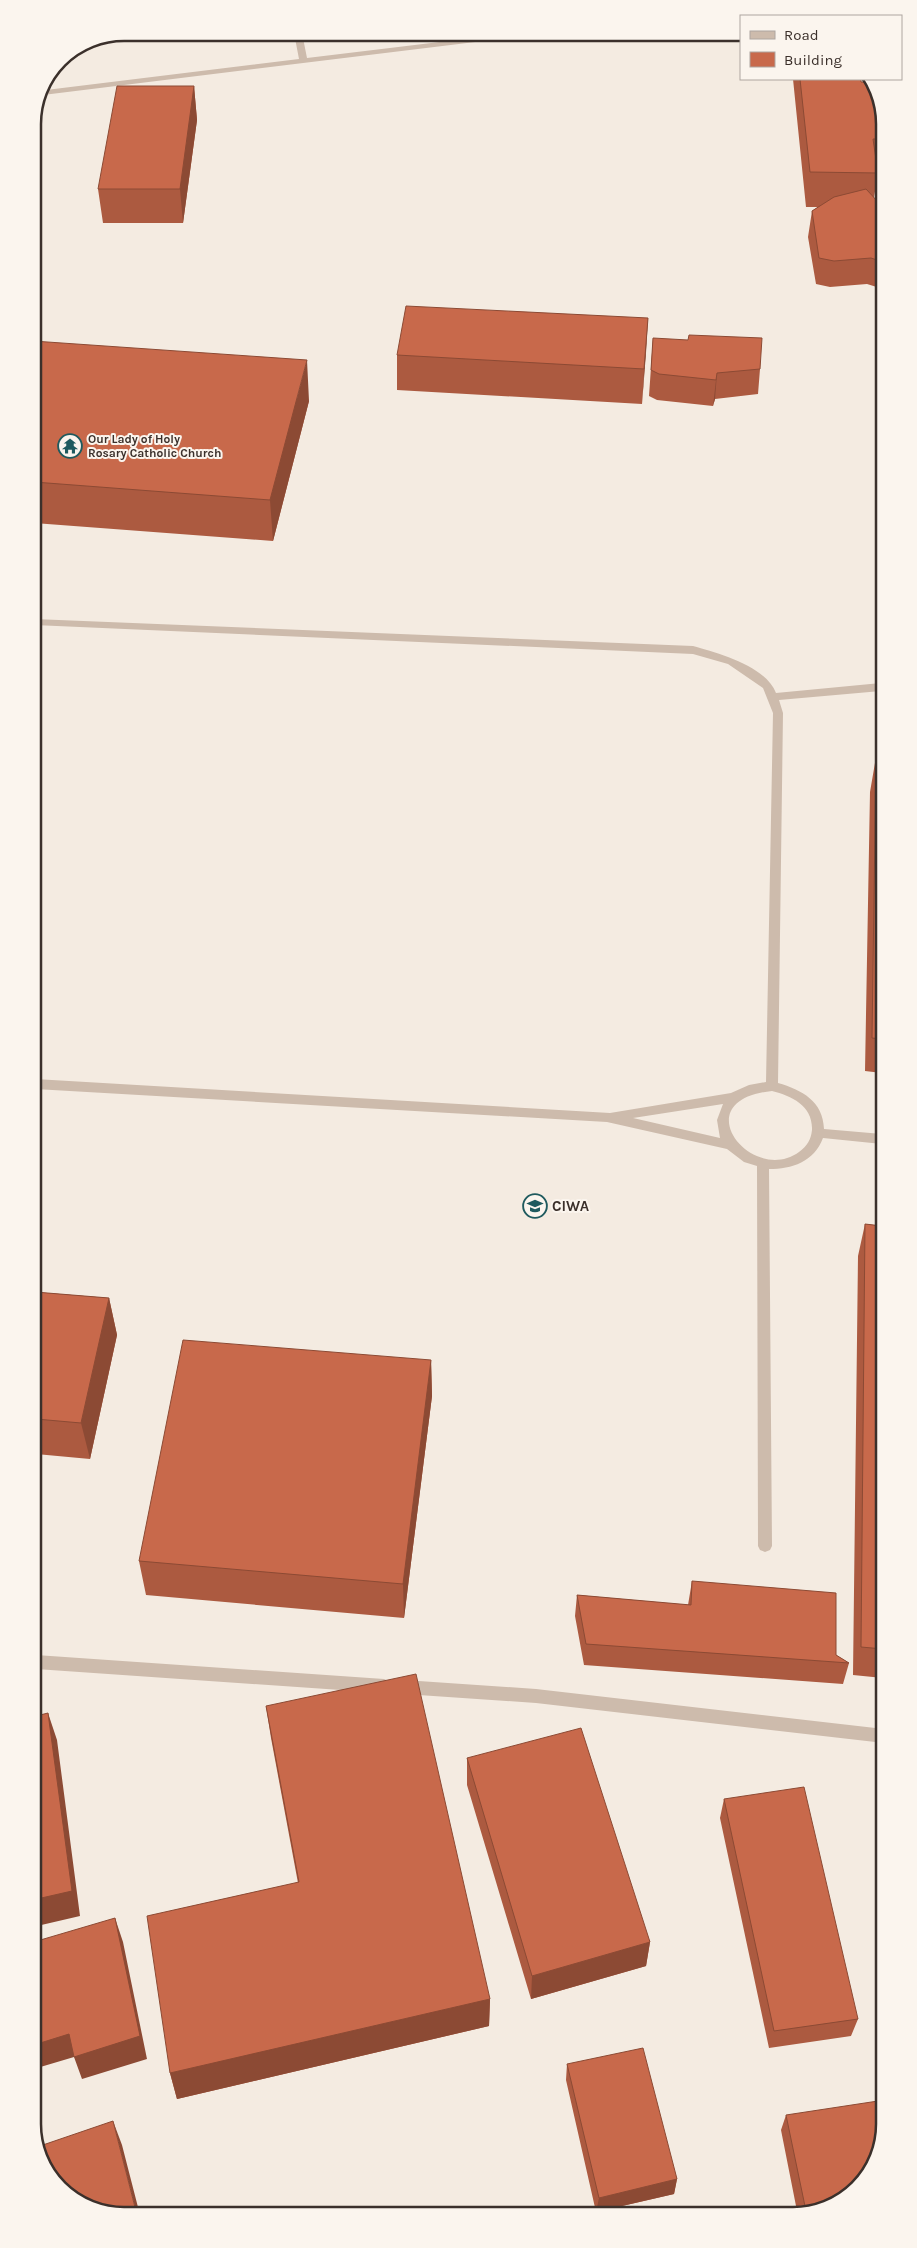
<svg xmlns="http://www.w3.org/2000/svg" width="917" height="2248" viewBox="0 0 917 2248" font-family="Karla,sans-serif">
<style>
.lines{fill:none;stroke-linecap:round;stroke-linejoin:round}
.minor{fill:#cdbbac;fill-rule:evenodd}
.wall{fill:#ac5a40}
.shaded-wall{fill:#8c4a34}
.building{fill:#c8694b;stroke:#8c4a34}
.labels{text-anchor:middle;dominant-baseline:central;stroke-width:4;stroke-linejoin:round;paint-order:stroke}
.far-poi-label{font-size:12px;font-weight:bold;fill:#3b302b;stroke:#fbf5ee;text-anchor:start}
.poi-label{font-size:15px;font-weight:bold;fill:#3b302b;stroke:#fbf5ee;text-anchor:start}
.rim{fill:none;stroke:#3b302b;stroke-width:2.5}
</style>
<rect width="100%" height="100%" fill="#f4ebe1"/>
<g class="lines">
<path class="minor" d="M294,33H302L307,58L515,33H536L532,35L43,95L46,90L299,59Z
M34,619L693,646C718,653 766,666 776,693L881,683V691L779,700L783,713L778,1083C802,1090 823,1101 824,1129L882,1134V1144L823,1138C814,1162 792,1169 769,1169L772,1546L770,1550L765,1552L760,1550L758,1546L757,1166L744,1162L727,1149L607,1122L35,1089V1079L610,1113L731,1093L749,1085L766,1082L773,713L763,688L728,664L693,654L34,625ZM772,1091C792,1096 813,1106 812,1130C811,1140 807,1146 799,1152C752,1186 683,1100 772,1091ZM723,1104L717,1120L720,1138L633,1118Z
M36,1655L384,1679L389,1681L391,1686L389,1691L384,1693L36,1669Z
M404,1680L536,1689L884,1729V1743L536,1703L404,1694L399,1692L397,1687L399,1682Z"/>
</g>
<path class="wall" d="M793,79H861V82L877,96H880V159L874,198L880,204V288L867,284L830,287L816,284L808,237L812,211L818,207H806Z
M194,86L197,120L183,223H103L98,189Z
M648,318L642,404L397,390V355Z
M653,338L760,369L758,394L715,399L713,406L657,400L649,396Z
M33,341L309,401L273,541L34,523Z
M876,757H881L882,1073L865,1071L870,792Z
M865,1224L882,1226L883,1678L853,1675L858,1256Z
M35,1292L109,1298L117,1335L90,1459L36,1454Z
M431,1360L432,1396L404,1618L146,1595L139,1561Z
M692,1581L836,1655L849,1663L843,1684L584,1665L575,1616L577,1595L688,1605Z
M266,1706L490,1999L489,2026L177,2099L170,2073L298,1883L271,1738Z
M467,1758L650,1942L646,1966L531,1999L467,1785Z
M724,1799L858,2019L851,2036L769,2048L720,1818Z
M567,2064L677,2179L674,2194L596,2212L566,2080Z
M786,2115L822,2211H797L781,2130Z"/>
<path class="shaded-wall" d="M194,86L197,120L183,223L180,189Z
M648,318L646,353L642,404L644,369Z
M307,360L309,401L273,541L270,500Z
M717,373L715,399L713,406L716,380Z
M109,1298L117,1335L90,1459L81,1423Z
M431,1360L432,1396L404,1618L403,1584Z
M48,1713L57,1740L80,1916L37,1926V1899Z
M115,1918L123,1942L147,2059L82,2079L74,2057L37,2068V2044Z
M650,1942L646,1966L531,1999L532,1976Z
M490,1999L489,2026L177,2099L170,2073Z
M113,2121L122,2145L140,2215H137Z
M677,2179L674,2194L596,2212L599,2198Z"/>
<path class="building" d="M800,79H861V82H870L875,89L877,96H880V139H873L878,173L810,172Z
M117,86H194L180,189H98Z
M866,189L880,204V261L871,258L834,261L819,258L812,211L834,197Z
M406,306L648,318L644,369L397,355Z
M689,335L762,338L760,369L717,373L716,380L659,374L651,370L653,338L688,340Z
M33,341L307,360L270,500L34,482Z
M876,757H881L882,1039L872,1038Z
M865,1224L882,1226L883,1649L861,1647Z
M35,1292L109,1298L81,1423L36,1419Z
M183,1340L431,1360L403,1584L139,1561Z
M692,1581L836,1593V1655L849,1663L586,1644L577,1595L691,1605Z
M416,1674L490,1999L170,2073L147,1916L299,1882L266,1706Z
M48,1713L72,1891L37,1899L36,1716Z
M581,1728L650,1942L532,1976L467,1758Z
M804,1787L858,2019L774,2031L724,1799Z
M115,1918L140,2036L74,2057L69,2034L37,2044V1941Z
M643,2048L677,2179L599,2198L567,2064Z
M878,2101L883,2127L866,2179L822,2211H806L786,2115Z
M113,2121L137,2215H118L68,2196L37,2153V2147Z"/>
<defs>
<g id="temple-ring" transform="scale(1.25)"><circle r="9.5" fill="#fbf5ee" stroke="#1f5a5e" stroke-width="1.5"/><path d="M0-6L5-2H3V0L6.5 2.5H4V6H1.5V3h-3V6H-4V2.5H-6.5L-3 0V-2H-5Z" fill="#1f5a5e"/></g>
<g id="university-ring" transform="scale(1.25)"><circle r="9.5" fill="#fbf5ee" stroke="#1f5a5e" stroke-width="1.5"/><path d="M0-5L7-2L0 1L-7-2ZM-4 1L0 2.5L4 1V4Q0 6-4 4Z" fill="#1f5a5e"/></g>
</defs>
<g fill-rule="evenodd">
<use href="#temple-ring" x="70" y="446"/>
<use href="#university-ring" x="535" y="1206"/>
</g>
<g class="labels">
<g class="far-poi-label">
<text x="88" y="439">Our Lady of Holy<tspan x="88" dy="14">Rosary Catholic Church</tspan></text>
</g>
<g class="poi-label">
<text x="552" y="1206">CIWA</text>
</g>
</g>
<path d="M0 0H917V2248H0ZM124 41H793A83 83 0 0 1 876 124V2124A83 83 0 0 1 793 2207H124A83 83 0 0 1 41 2124V124A83 83 0 0 1 124 41Z" fill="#fbf5ee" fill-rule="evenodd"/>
<path class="rim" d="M124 41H793A83 83 0 0 1 876 124V2124A83 83 0 0 1 793 2207H124A83 83 0 0 1 41 2124V124A83 83 0 0 1 124 41Z"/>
<rect x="740" y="15" width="162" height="65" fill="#fbf5ee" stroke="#aea6a0"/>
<rect x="750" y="31" width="25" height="8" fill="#cdbbac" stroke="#aea6a0"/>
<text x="784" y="40" font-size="15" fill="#3b302b">Road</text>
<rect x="750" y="52" width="25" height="15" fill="#c8694b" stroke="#aea6a0"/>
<text x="784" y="65" font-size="15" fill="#3b302b">Building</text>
</svg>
